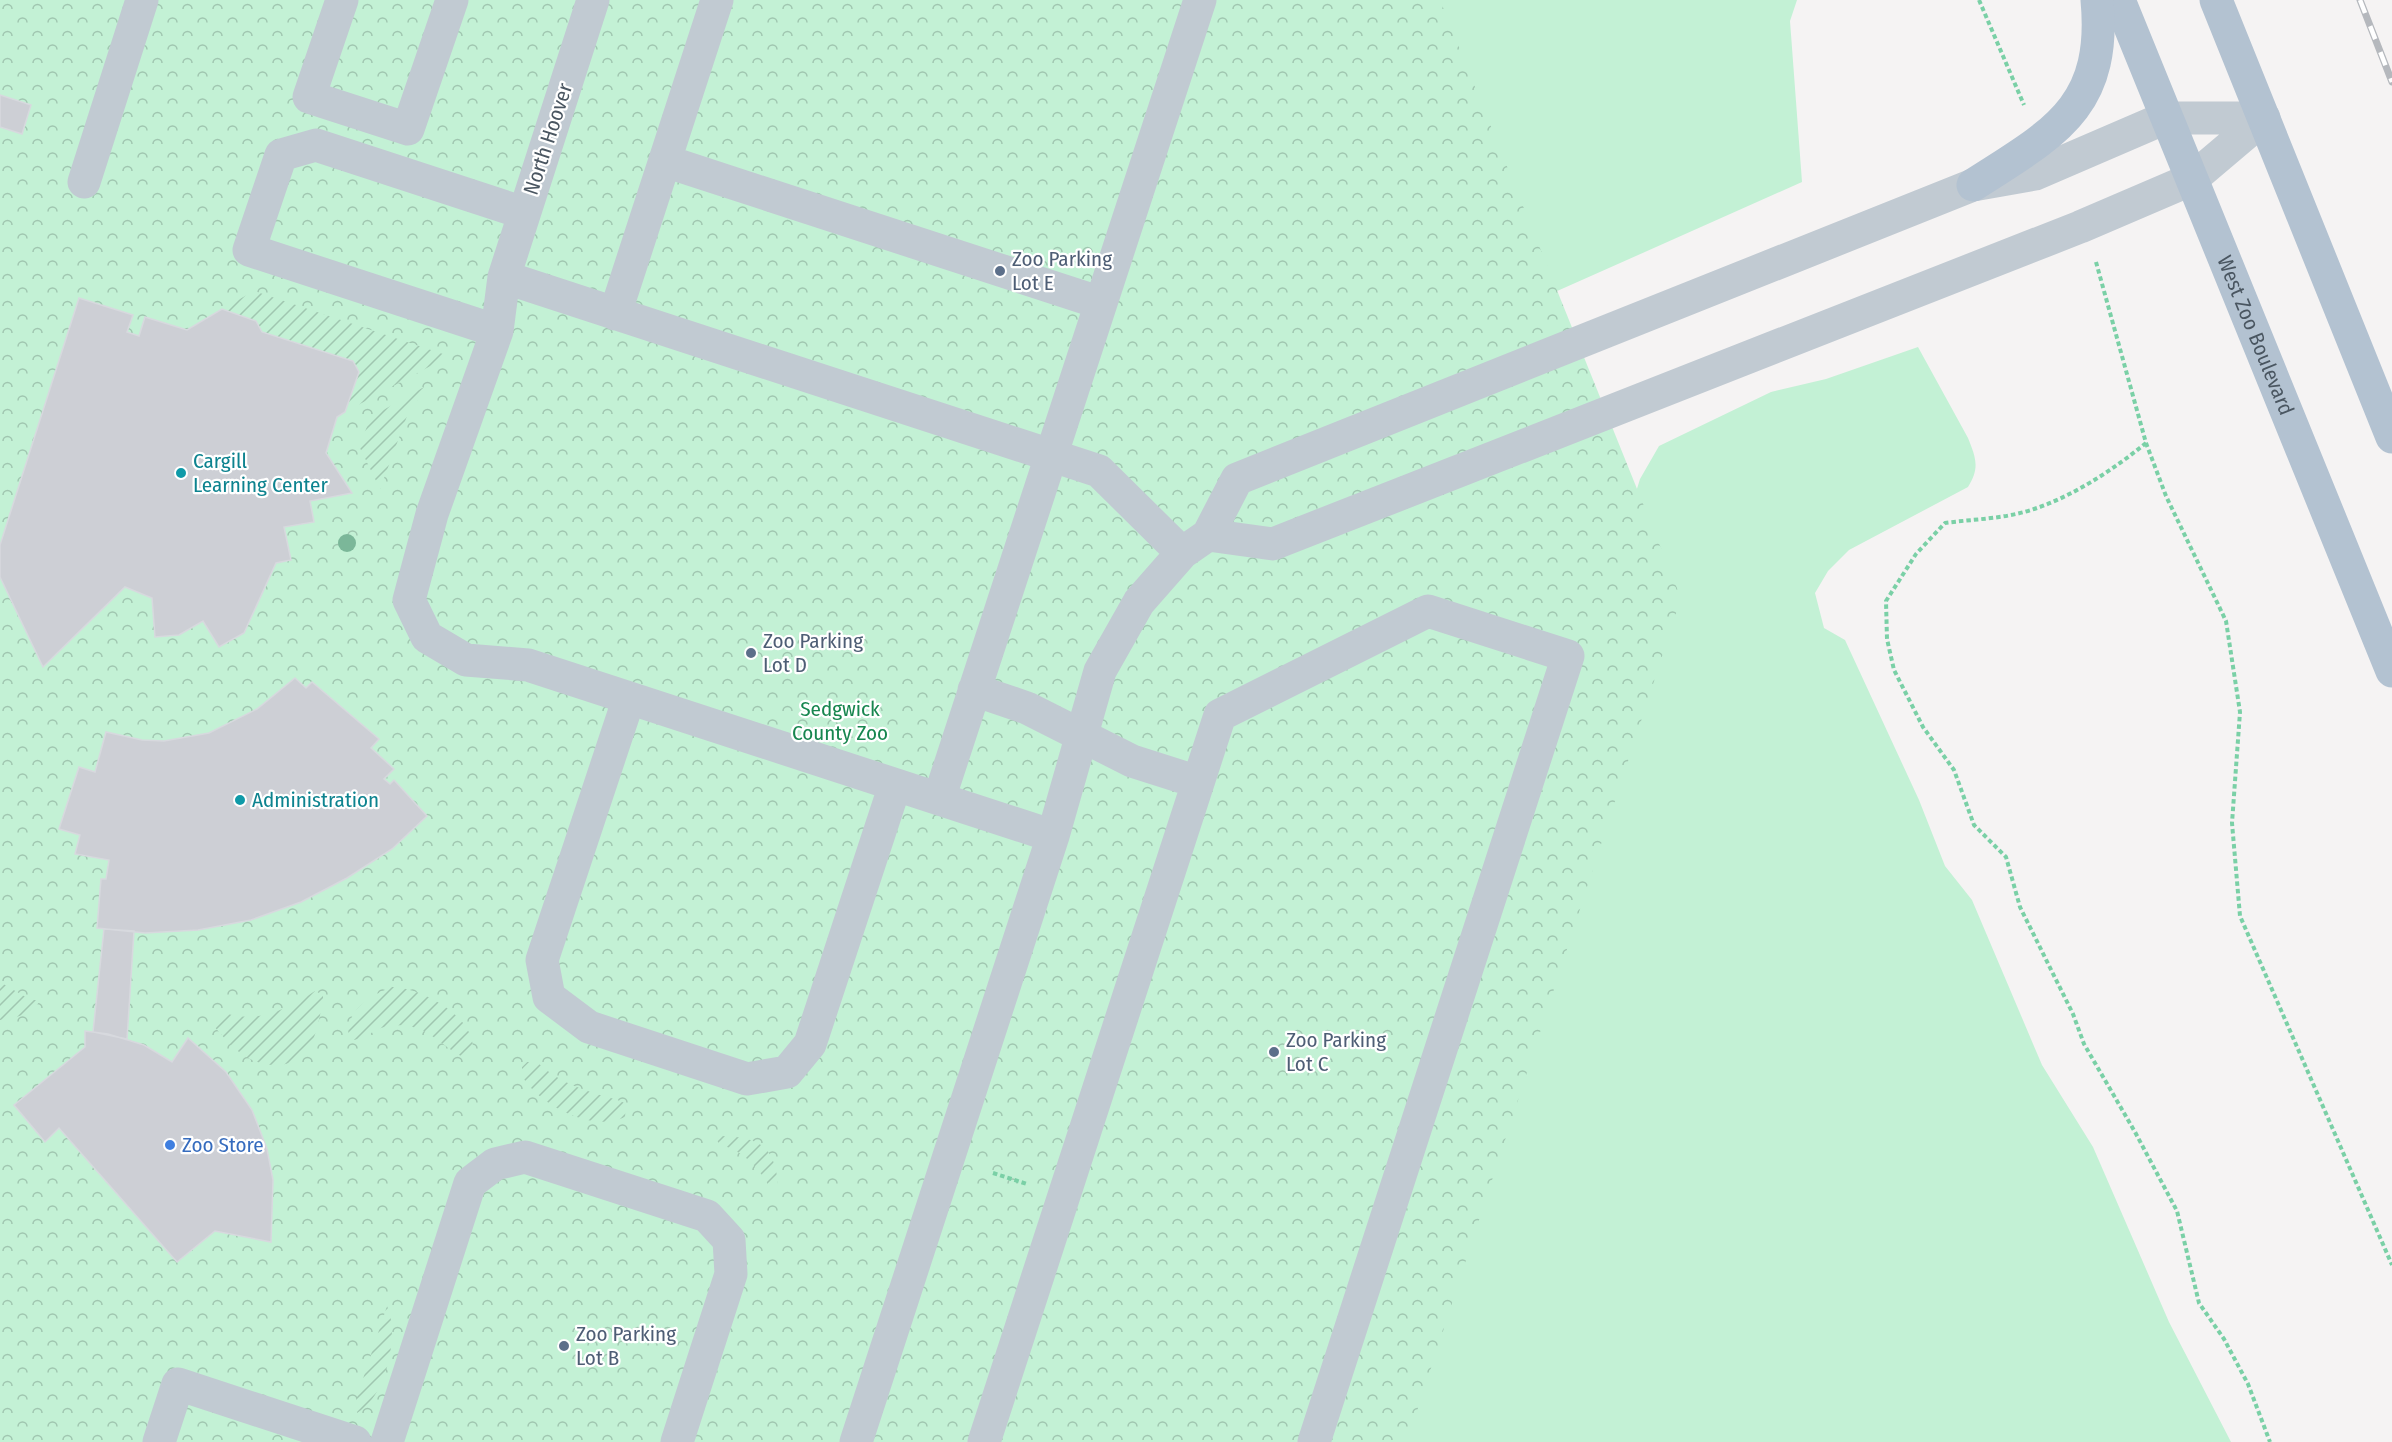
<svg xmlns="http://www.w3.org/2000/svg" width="2392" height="1442" viewBox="0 0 2392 1442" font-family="'Fira Sans Condensed',sans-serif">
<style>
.grass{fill:#c3f1d5}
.park{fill:url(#park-crowns)}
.garden{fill:url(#garden-furrows)}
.building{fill:#cdcfd5;stroke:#d7d9de;stroke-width:1.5}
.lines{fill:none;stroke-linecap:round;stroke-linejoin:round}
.path{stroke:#7ad0a6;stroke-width:4;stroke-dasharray:4.5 3;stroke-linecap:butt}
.minor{stroke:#c1cad2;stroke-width:33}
.major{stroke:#b3c2d1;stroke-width:33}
.rail-casing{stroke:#b5b8bd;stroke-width:7}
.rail{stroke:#fff;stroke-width:4.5;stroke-dasharray:14;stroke-linecap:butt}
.tree{fill:#7bb799}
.service-dot{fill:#5c6f8a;stroke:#fff;stroke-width:2}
.culture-dot{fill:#0f9aa8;stroke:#fff;stroke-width:2}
.shop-dot{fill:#3f7fe0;stroke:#fff;stroke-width:2}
.labels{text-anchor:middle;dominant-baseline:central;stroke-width:4.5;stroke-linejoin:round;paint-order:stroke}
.street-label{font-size:21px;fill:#4a5661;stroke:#fff}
.service-label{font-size:21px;fill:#4e5e75;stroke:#fff;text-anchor:start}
.culture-label{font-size:21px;fill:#0d838f;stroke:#fff;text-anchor:start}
.park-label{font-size:21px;fill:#17864f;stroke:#fff}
.shop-label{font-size:21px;fill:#366cbe;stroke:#fff;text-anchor:start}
</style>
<defs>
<pattern id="park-crowns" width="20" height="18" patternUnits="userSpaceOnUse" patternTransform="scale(1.5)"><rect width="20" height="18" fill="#c3f1d5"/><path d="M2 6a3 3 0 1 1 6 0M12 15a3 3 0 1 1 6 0" fill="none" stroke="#a0c6b0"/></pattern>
<pattern id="garden-furrows" width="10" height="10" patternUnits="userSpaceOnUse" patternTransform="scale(1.5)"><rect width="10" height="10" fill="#c3f1d5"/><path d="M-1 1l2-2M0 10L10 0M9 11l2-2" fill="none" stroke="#a0c6b0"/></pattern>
</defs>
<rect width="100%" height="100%" fill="#f5f3f3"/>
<path class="grass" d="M1270,0H1797L1790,21L1802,182L1490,321Z
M1918,347L1968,438C1976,458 1980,468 1968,487L1849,550L1828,571L1815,593L1824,628L1845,640L1919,800L1945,866L1972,900L2042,1065L2093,1147L2169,1322L2231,1442H1342L1640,479L1659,446L1771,392L1826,379Z"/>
<path class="park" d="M0,0H1440L1681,598L1407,1442H0Z"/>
<path class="garden" d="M254,291L449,356L345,412L359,372L352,361L262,332L256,321L222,309Z
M424,387L429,390L410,408L380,489L359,446L371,417Z
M0,982L29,999L40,1001C30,1015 16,1018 0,1020Z
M392,987C423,988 481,1019 472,1056L467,1059C439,1047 428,1021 390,1026C376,1027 367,1038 354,1040L349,1037C343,1012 373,994 392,987Z
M315,991L323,995V1001C319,1018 316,1044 302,1057C297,1061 287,1064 280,1065C248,1067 231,1046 212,1024L225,1013C259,1024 287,1009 315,991Z
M527,1062H537C554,1079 577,1088 600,1095C609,1098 618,1099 626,1104L625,1117C592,1133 539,1105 522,1076V1067Z
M720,1136C757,1137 775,1144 778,1185L771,1189C757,1166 745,1152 719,1144L717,1140Z
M387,1306C400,1334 386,1398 357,1413V1397Z"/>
<path class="building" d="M0,95L31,105L22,134L0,127Z
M79,298L133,315L127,332L139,336L145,317L187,330L222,309L256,321L262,332L353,361L359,372L345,412L337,417L326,453L352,493L310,501L314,522L284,527L291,560L276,563L244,633L219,647L203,621L179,635L155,637L152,598L125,587L43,667L0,577V545Z
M295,678L306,688L312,682L379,739L371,748L394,769L384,779L390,784L394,780L427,816L392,849L347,878L301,902L251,920L198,930L145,933L97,928L101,879H106L109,860L75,854L80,835L59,829L79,767L95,772L106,732L142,740L164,741L209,733L257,709Z
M104,929L134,931L127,1039L93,1032Z
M85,1031L108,1034L144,1045L172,1062L188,1038L226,1072L252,1110L267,1149L273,1180L271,1242L215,1231L177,1262L59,1128L45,1142L14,1105L85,1047Z"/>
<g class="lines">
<path class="path" d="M1979,0L2024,105
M2096,262L2146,443L2166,496L2226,621L2240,712L2232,823L2240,916L2392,1265
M2146,443C2113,470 2072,497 2031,510C2003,519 1974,519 1945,523L1916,554L1886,601L1887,639L1894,670L1923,727L1954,770L1974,825L2006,857L2020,907L2073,1014L2084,1044L2135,1132L2177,1211L2199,1303L2224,1339L2248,1384L2270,1442
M993,1173L1027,1184"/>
<path class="minor" d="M342,0L309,97L408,129L452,0
M593,0L504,277L497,331L432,514L409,600L427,637L466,660L528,665L1053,836
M665,161L1101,303
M84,182L142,0
M504,277L1099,471L1182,553
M615,314L717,0
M497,331L249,250L281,155L316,145L524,213
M1208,535L1273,544L2080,227L2192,179L2264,118
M974,690L1027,708L1132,761L1198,782
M629,698L542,960L549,997L589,1027L747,1079L787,1072L810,1044L895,785
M939,799L1200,0
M159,1442L178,1384L355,1442
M387,1442L470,1183L495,1164L525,1157L707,1216L729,1240L731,1274L677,1442
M856,1442L1053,836L1100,671L1139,602L1182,553L1208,535L1237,479L1973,185L2035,174L2165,118H2264
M984,1442L1220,715L1428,611L1568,656L1314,1442"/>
<g class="major">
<path id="s1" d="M2119,0L2392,671"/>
<path d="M2216,0L2392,437"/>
<path d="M1973,185C2054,133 2107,108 2097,0"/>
</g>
<g class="rail-casing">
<path id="rail" d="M2360,0L2392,82"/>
</g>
<use href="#rail" class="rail"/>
</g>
<circle class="tree" cx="347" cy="543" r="9"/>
<g class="service-dot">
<circle cx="1000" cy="271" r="6"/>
<circle cx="751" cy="653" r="6"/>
<circle cx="1274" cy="1052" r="6"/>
<circle cx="564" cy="1346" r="6"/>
</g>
<g class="culture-dot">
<circle cx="181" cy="473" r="6"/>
<circle cx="240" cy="800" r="6"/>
</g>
<circle class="shop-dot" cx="170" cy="1145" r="6"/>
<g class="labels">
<g class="street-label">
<text transform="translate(548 139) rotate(-72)">North Hoover</text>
<text stroke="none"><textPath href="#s1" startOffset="362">West Zoo Boulevard</textPath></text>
</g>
<g class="service-label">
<text x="1012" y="259">Zoo Parking<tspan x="1012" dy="24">Lot E</tspan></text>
<text x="763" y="641">Zoo Parking<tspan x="763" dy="24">Lot D</tspan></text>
<text x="1286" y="1040">Zoo Parking<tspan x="1286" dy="24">Lot C</tspan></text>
<text x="576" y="1334">Zoo Parking<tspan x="576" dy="24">Lot B</tspan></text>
</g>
<g class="culture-label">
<text x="193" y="461">Cargill<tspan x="193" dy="24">Learning Center</tspan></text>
<text x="252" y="800">Administration</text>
</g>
<g class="park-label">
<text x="840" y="709">Sedgwick<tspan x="840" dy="24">County Zoo</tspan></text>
</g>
<g class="shop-label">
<text x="182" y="1145">Zoo Store</text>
</g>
</g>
</svg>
